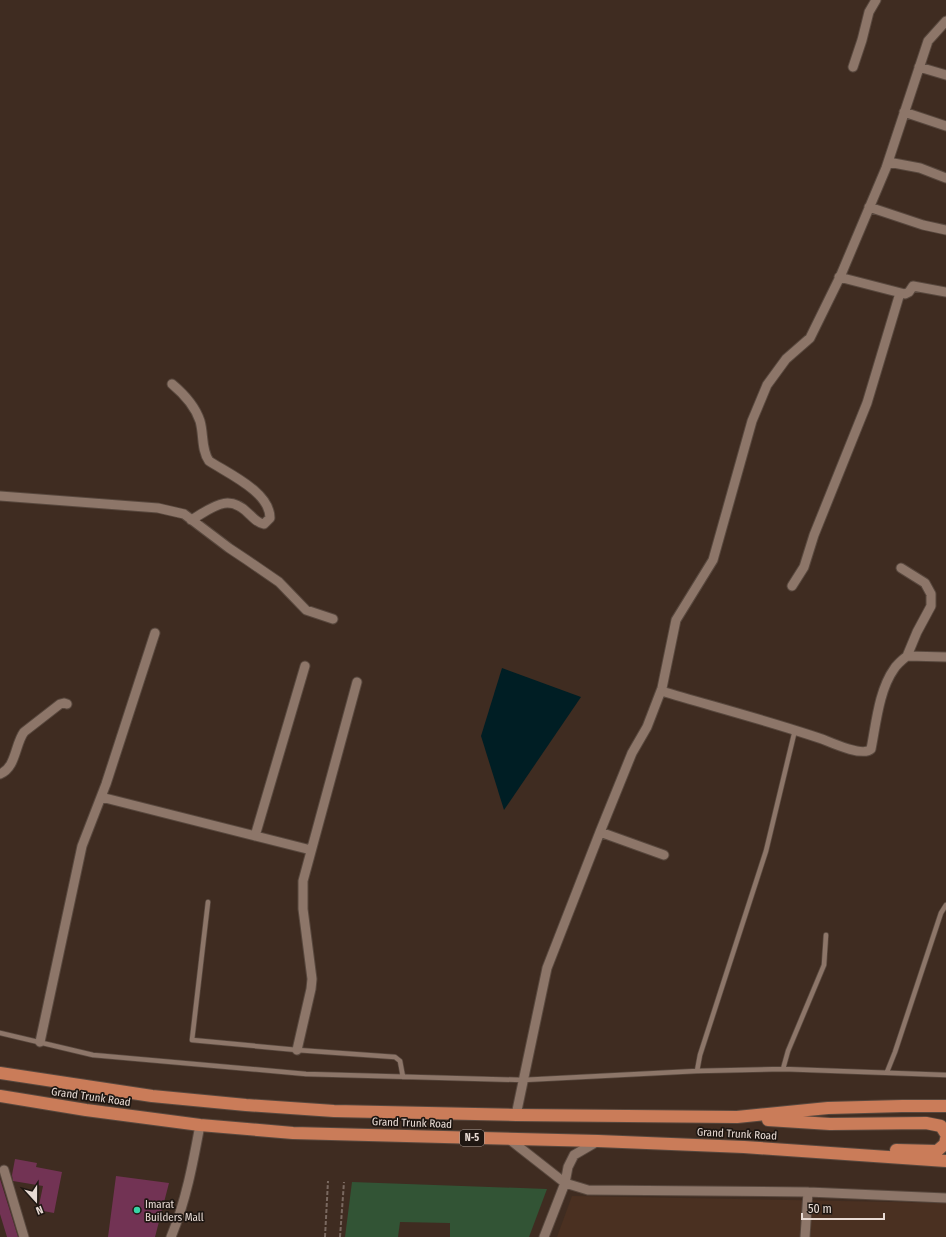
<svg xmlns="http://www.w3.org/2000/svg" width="946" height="1237" viewBox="0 0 946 1237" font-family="'Fira Sans Condensed',sans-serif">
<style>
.built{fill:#4a3021}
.green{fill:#325435}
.water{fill:#001e24}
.building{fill:#723354}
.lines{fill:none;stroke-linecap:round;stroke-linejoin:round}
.lane-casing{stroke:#58483e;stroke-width:6}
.street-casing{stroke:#58483e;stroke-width:11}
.highway-casing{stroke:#58483e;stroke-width:14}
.path{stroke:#7a6960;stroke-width:2;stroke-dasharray:4 2;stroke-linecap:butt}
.lane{stroke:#8d7669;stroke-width:4.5}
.street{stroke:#8d7669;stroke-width:9}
.highway{stroke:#ca7c59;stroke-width:12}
.poi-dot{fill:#37d4a6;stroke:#1f1712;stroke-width:1.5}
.labels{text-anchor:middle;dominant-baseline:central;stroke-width:3.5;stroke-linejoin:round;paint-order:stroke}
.shield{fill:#1f1712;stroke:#aca09a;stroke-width:1}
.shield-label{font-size:10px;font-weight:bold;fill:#e8dbd4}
.street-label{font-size:11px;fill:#e8dbd4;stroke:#1f1712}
.poi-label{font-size:11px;fill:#e8dbd4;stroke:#1f1712;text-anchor:start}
</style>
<rect width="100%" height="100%" fill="#3f2c21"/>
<path class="built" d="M572,1196L946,1203V1237H557Z"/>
<path class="green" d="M352,1182L547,1189L529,1237H450V1223L400,1222L398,1237H345Z"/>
<path class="water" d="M502,668L581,697L504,810L481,736Z"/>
<path class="building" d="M15,1159L37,1163L36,1167L62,1172L54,1213L38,1210L43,1186L13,1181L12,1175Z
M116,1176L169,1183L155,1237H108Z
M0,1179L18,1237H7L0,1214Z"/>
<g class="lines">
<g class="lane-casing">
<path id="lane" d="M208,902L192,1040L297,1050L395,1057L400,1061L403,1077
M0,1033L93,1055L306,1074L523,1080L697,1071L783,1069L946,1075
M783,1069L788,1051L824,965L826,935
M697,1071L700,1055L766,851L795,730
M887,1072L895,1052L941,913L946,905"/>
</g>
<g class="street-casing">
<path id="street" d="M853,67L862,40L869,12L876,0
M919,67L946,75
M904,112L946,126
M888,162L920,168L946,178
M869,207L923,225L946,230
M839,277L905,294L909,292L913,286L946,292
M172,384C184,394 195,406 200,421C204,435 201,449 209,461C229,474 270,492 270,518L264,524C257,523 254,518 249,514C228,492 212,508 191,520
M0,496L158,508L184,514L229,548L247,560L279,582L306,610L333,619
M901,568L925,583L931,594V606L917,632L907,656
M792,586L804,567L814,535L867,403L900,293
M661,691C715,707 769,721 822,739C832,743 863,757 871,749C876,724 879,690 894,669C897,664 902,660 907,656L946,657
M0,774C16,768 15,744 24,732L60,704L64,703L67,704
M101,797L311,850
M600,832L664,855
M255,836L305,666
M40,1042L82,846L106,784L155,633
M297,1050L311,989L312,979L303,909V881L357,682
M516,1115L547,968L600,832L632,753L647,727L662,688L676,620L713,560L752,421L767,385L786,359L810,338L840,277L886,168L928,41L946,21
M509,1139L565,1183L568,1167L574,1155L598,1141
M4,1170L24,1237
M171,1237C186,1201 193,1163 200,1125
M544,1237L565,1183L588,1190L808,1192L946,1198
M805,1237L808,1192"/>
</g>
<g class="highway-casing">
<path id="highway" d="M0,1073L152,1096L246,1105L334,1111L516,1115L737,1117L828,1108L902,1106H946
M0,1096L86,1110L200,1125L293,1133L598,1141L744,1147L946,1161
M768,1120L830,1124L926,1123L941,1126L946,1134
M896,1150L937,1151L945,1144L946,1139"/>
</g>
<path class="path" d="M325,1237L328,1181
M340,1237L344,1182"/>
<use href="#lane" class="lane"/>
<use href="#street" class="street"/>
<use href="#highway" class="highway"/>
</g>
<circle class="poi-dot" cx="137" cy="1210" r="4"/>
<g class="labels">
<rect class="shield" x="460" y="1130" width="24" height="16" rx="3"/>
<g class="shield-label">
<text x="472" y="1138">N-5</text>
</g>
<g class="street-label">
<text transform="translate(91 1097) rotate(8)">Grand Trunk Road</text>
<text transform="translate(412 1123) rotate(2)">Grand Trunk Road</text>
<text transform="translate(737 1134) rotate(3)">Grand Trunk Road</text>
</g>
<g class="poi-label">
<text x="145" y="1204">Imarat<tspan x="145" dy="13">Builders Mall</tspan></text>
</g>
</g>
<g transform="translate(36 1201) rotate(159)" stroke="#1f1712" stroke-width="3" paint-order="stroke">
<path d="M0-3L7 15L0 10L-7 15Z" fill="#e8dbd4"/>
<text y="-6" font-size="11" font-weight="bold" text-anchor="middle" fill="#e8dbd4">N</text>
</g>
<path d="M802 1213v6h82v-6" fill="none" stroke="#e8dbd4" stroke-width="2"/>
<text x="808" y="1213" font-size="12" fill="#e8dbd4" stroke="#1f1712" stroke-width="3" paint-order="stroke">50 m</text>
</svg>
